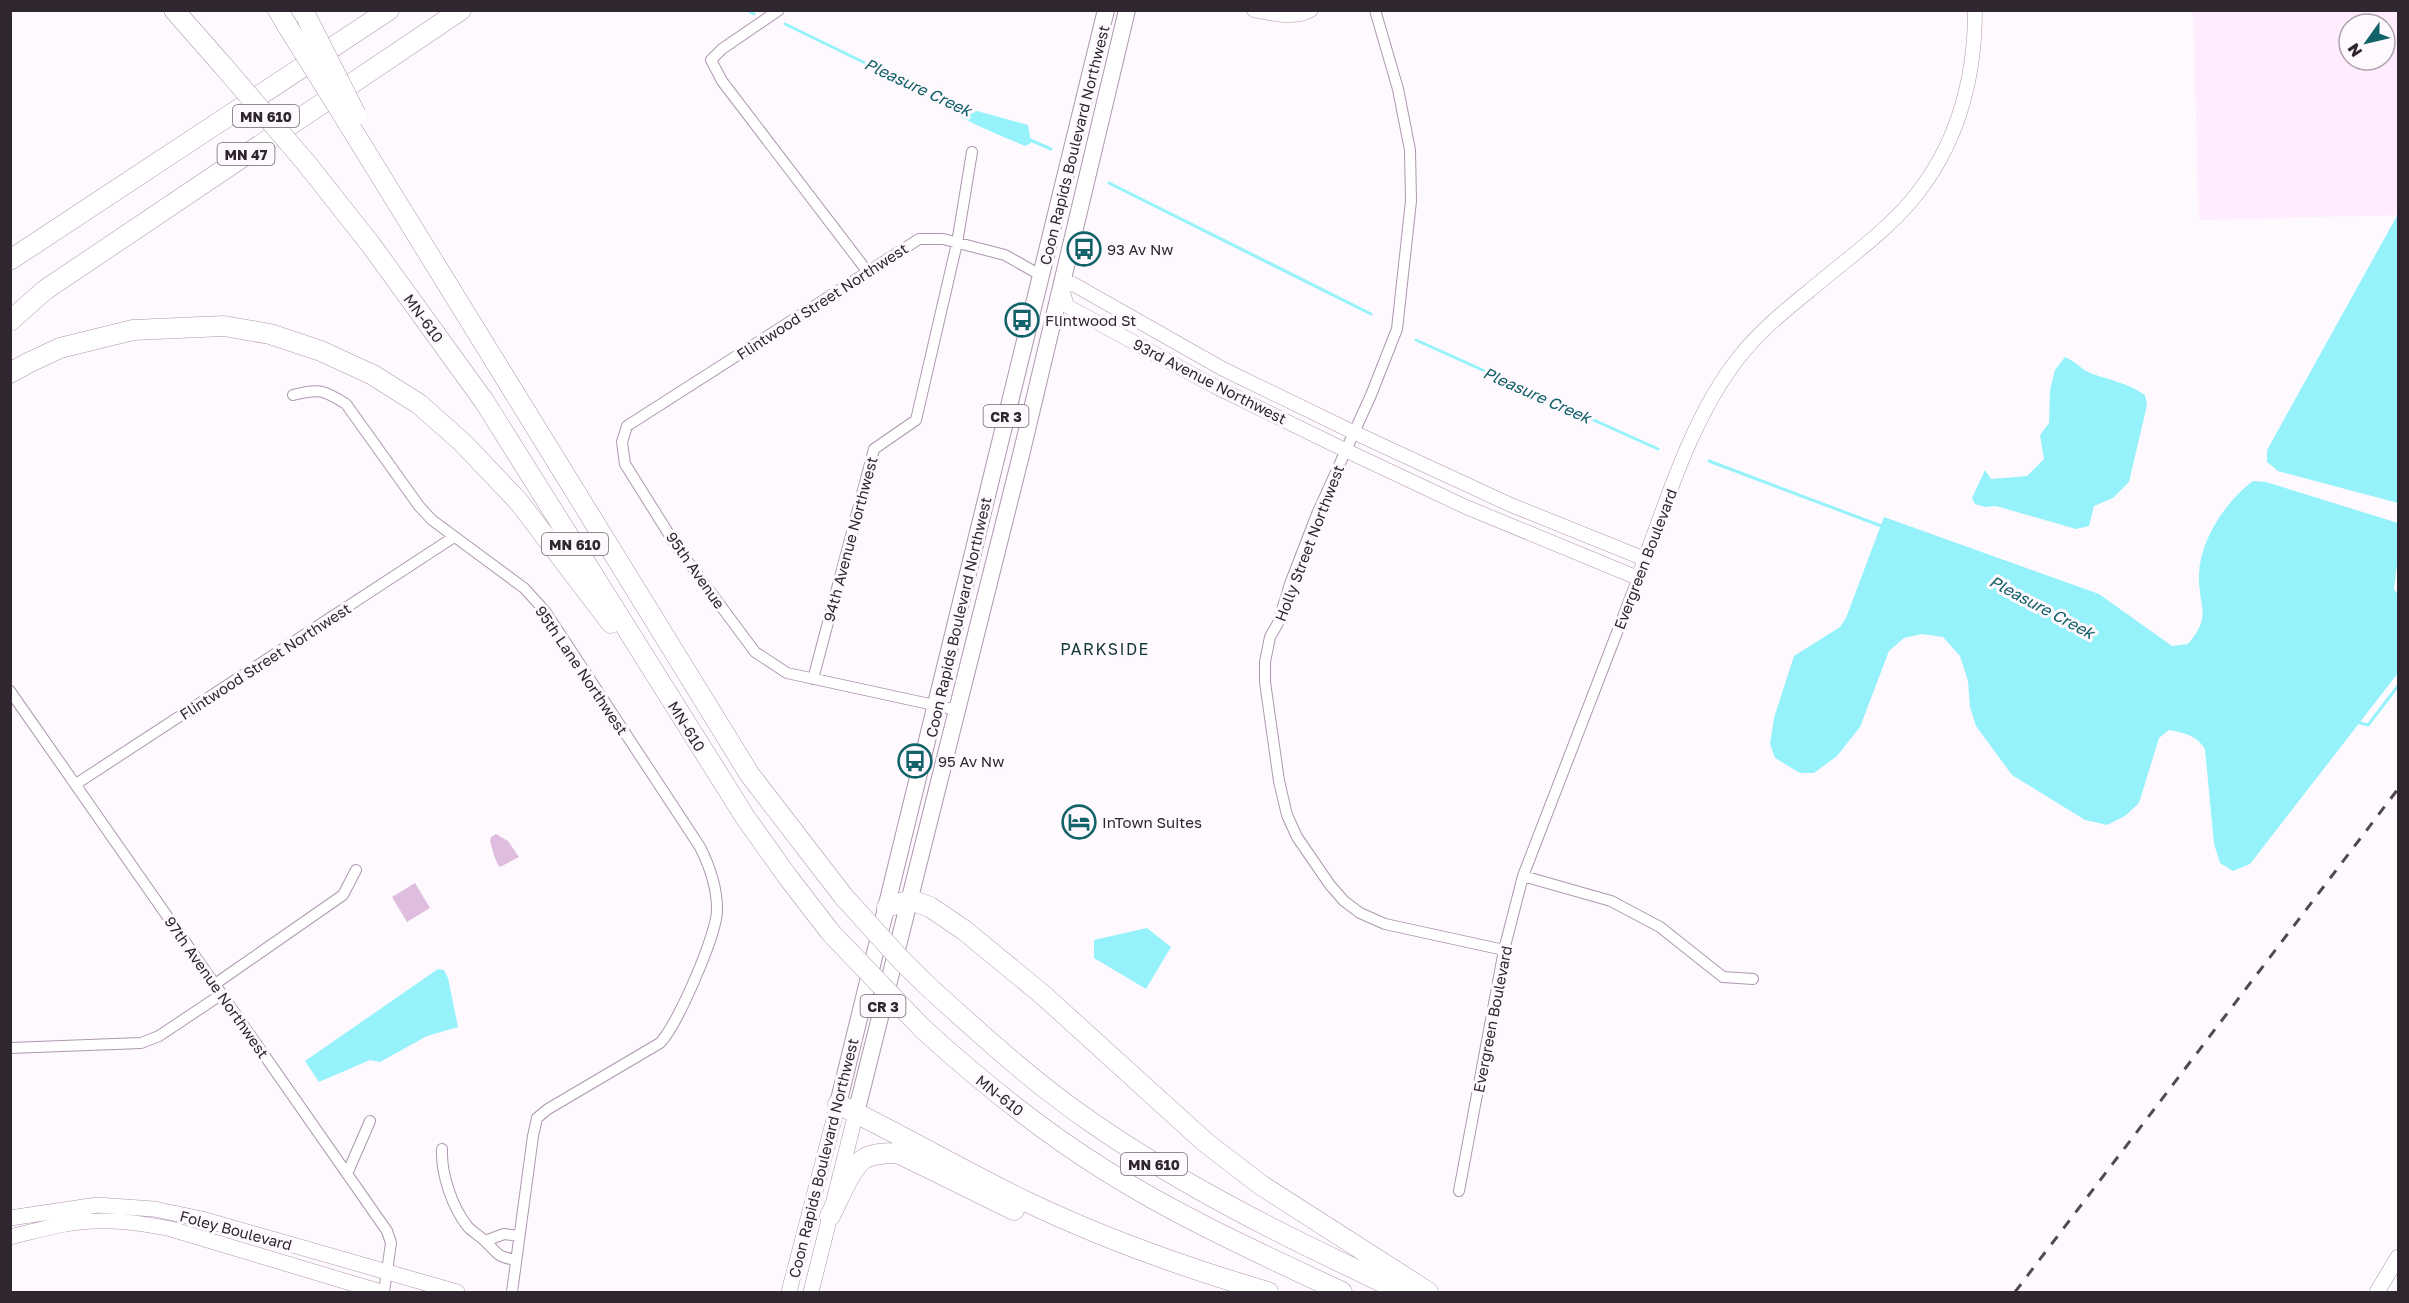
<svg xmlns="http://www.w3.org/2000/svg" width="2409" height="1303" viewBox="0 0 2409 1303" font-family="'Golos Text',sans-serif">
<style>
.built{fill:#ffecff;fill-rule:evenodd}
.green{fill:#debddf}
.water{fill:#95f2fb}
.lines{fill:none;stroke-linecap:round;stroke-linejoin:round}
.stream{stroke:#95f2fb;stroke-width:3}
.minor-casing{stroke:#ae97af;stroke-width:12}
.tertiary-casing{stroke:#ae97af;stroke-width:15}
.secondary-casing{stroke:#ae97af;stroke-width:16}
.primary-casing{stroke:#ae97af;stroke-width:18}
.motorway-casing{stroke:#ae97af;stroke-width:21}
.minor{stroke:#fff;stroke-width:10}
.tertiary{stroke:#fff;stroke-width:14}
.secondary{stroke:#fff;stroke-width:15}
.primary{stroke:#fff;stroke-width:16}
.motorway{stroke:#fff;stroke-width:20}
.rail{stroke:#524852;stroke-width:3;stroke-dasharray:10 10;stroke-linecap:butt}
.motorway-bridge-casing{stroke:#ae97af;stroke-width:21;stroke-linecap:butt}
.motorway-bridge{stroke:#fff;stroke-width:20}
.labels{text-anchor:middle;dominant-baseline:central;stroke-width:6;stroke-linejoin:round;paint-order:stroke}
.shield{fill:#fef9fe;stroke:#6e656e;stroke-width:1.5}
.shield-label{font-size:14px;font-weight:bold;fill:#302630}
.street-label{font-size:15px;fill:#302630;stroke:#fef9fe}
.poi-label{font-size:15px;fill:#302630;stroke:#fef9fe;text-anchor:start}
.water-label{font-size:16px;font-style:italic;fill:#0f5f66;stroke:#fef9fe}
.neighbourhood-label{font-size:16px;letter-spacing:1.5px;fill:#133639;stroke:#fef9fe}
</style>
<rect width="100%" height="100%" fill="#fef9fe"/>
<path class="built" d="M2193,11H2398V215L2199,220ZM2349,24H2385V60H2349Z"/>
<path class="green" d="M496,834L508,841L519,857L500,867C494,860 493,850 490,841L491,837Z
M415,883L430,908L407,922L392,897Z"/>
<path class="water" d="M929,91L970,109L1028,125L1031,143L1025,146C1001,136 942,112 927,93Z
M2398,214V503L2278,471L2267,462V450Z
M2065,357C2075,361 2081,369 2090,373C2109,380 2128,383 2145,395L2147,405L2129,482L2113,498L2094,506L2089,526L2076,529L1996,506L1985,507L1975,504L1972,498L1985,470L1991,479L2027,476L2044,459L2040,435L2049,423L2050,390L2055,370Z
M2253,481L2266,482L2398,523V556L2394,589L2398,595V673L2250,864L2233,871L2220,863L2214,844L2205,749C2196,735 2185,733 2169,730L2159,738L2139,803L2125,816L2107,825L2085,820L2012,775L1976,726L1970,707L1968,681L1960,656L1943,637L1922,634L1904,638L1889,651L1860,727L1837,756L1814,773H1800L1775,758L1770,744L1774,718L1794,656L1840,627L1846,618L1884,517L2099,594L2172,646L2188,644C2213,615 2198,607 2199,574C2200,540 2226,501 2253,481Z
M1147,928L1171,947L1146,989L1094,958V940Z
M438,969L444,970L448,978L458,1027L427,1036L380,1062L370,1060L319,1082L305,1061Z"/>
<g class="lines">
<path class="stream" d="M747,10L754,14
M785,24L929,94
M1028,139L1051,149
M1109,183L1371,314
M1416,340L1658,449
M1709,461L1884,527
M2356,722L2368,725L2398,686"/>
<g class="minor-casing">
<path id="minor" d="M779,10L722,49L711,60L722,81L867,271
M1375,10L1398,89L1410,150L1411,201L1397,329L1371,395L1317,514L1290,584L1278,623L1270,637L1265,662V682L1279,781L1287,815L1297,837L1330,885L1344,901L1360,913L1385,924L1504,950
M293,395C319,388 324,390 346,404L419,506L432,520L524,588L545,611L700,847C710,867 717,887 717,909C718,932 677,1026 660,1043L548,1109L537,1118L533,1136L512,1292
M813,679L874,449L916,420L957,243L972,152
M10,691L387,1231L391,1243L384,1292
M957,710L787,673L755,652L677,547L625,464L622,442L627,426L919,239H943L1005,255L1042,276
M76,784L454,537
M1523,876L1611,901L1660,927L1723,977L1753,979
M215,984L343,895L356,870
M10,1048L141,1043L159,1036L222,994
M442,1149C441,1174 452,1207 468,1227C474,1233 480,1236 486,1242C500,1255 495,1256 516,1260
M347,1174L370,1121
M1459,1191L1504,950L1523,876L1638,578
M485,1241L504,1234L519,1236"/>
</g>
<g class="tertiary-casing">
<path id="tertiary" d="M1254,10C1272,14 1294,19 1311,10
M1061,286L1067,306L1214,386L1345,450L1466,507L1638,578C1666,504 1691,417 1740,356C1763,327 1792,305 1820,282C1851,256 1886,231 1912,200C1957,146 1975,80 1975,10
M1061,286L1073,284L1223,369L1353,432L1511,505L1645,559"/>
</g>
<g class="secondary-casing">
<path id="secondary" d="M10,1218L97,1205L154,1209L202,1219L457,1292
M10,1237C39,1230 68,1221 97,1221C122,1220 146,1224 171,1229L381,1292
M789,1292L838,1104
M811,1292L856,1113
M2377,1292L2398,1257"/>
</g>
<g class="primary-casing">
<path id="primary" d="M838,1104L1106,10
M856,1113L1021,455L1127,10"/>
</g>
<g class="motorway-casing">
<path id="motorway" d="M174,10L225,68
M278,10L288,27
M348,123L750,775L844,897
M307,164L371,245L484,401L745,817L787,876L831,933
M10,260L389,10
M10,321L45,290L461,10
M10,373L28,363L60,348L133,330L224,326L270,334L321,351L373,375L419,404L463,443L519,502L611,623
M887,907L911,900L930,907L964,930L1043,995L1205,1142L1261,1185L1428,1292
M933,991C984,1037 1034,1083 1091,1122C1189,1190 1295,1241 1403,1292
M923,1029C979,1080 1038,1128 1103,1169C1179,1217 1261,1254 1342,1292
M838,1104C901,1135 962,1170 1025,1201C1102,1238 1186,1268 1268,1292
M830,1216C838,1201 851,1166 865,1158C875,1153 887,1153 898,1153L1014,1210"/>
</g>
<use href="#minor" class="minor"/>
<use href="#tertiary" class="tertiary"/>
<use href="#secondary" class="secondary"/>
<use href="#primary" class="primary"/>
<use href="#motorway" class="motorway"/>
<path class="rail" d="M2015,1292L2398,789"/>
<g class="motorway-bridge-casing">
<path id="motorway-bridge" d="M306,16L356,115
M288,27L348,123
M225,68L307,164
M844,897L903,962L933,991
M831,933L923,1029"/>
</g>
<use href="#motorway-bridge" class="motorway-bridge"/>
</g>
<defs>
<g id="bus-ring" transform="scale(1.725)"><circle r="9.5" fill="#fef9fe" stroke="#126269" stroke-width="1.5"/><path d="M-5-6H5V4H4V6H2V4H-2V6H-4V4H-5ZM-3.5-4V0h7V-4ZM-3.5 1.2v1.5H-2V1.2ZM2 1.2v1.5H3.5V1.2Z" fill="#126269"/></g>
<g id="hotel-ring" transform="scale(1.725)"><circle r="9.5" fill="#fef9fe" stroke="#126269" stroke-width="1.5"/><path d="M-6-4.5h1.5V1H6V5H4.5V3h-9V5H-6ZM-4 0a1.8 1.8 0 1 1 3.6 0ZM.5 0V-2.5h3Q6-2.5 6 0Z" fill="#126269"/></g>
</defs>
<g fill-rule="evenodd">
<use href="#bus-ring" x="1084" y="249"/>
<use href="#bus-ring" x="1022" y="320"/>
<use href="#bus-ring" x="915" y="761"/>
<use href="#hotel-ring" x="1079" y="822"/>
</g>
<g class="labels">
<g class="shield">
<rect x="233" y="105" width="66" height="22" rx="4.5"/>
<rect x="217.5" y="143" width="57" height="22" rx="4.5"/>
<rect x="983.5" y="405" width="45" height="22" rx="4.5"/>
<rect x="542" y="533" width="66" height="22" rx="4.5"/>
<rect x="860.5" y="995" width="45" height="22" rx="4.5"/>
<rect x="1121" y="1153" width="66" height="22" rx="4.5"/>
</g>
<g class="shield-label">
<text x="266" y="116">MN 610</text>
<text x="246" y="154">MN 47</text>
<text x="1006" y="416">CR 3</text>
<text x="575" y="544">MN 610</text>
<text x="883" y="1006">CR 3</text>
<text x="1154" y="1164">MN 610</text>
</g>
<g class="street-label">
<text transform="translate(1074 145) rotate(-76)">Coon Rapids Boulevard Northwest</text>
<text transform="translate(822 301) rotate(-33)">Flintwood Street Northwest</text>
<text transform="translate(424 318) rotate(54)">MN-610</text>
<text transform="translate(1210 381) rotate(27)">93rd Avenue Northwest</text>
<text transform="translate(850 539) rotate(-75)">94th Avenue Northwest</text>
<text transform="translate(1309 543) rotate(-69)">Holly Street Northwest</text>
<text transform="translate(1645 559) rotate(-69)">Evergreen Boulevard</text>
<text transform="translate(696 570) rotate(55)">95th Avenue</text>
<text transform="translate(958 617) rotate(-77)">Coon Rapids Boulevard Northwest</text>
<text transform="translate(265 661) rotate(-33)">Flintwood Street Northwest</text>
<text transform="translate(582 670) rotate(56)">95th Lane Northwest</text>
<text transform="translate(687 726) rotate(58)">MN-610</text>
<text transform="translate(217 987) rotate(55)">97th Avenue Northwest</text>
<text transform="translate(1492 1019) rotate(-79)">Evergreen Boulevard</text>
<text transform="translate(1000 1095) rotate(38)">MN-610</text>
<text transform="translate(823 1158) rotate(-76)">Coon Rapids Boulevard Northwest</text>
<text transform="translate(236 1230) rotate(15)">Foley Boulevard</text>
</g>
<g class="poi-label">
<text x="1107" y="249">93 Av Nw</text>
<text x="1045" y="320">Flintwood St</text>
<text x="938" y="761">95 Av Nw</text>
<text x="1102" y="822">InTown Suites</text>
</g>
<g class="water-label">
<text transform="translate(918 87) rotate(25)">Pleasure Creek</text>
<text transform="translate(1537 395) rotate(24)">Pleasure Creek</text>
<text transform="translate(2042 607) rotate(28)">Pleasure Creek</text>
</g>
<g class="neighbourhood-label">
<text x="1105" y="649">PARKSIDE</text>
</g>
</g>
<rect width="2409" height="1303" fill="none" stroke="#302630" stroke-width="24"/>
<g transform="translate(2367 42) rotate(236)"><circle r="28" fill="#fef9fe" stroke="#aca5ac" stroke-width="1.5"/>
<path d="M0-4.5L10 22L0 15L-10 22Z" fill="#126269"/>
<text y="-9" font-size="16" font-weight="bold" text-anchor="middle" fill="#302630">N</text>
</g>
</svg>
